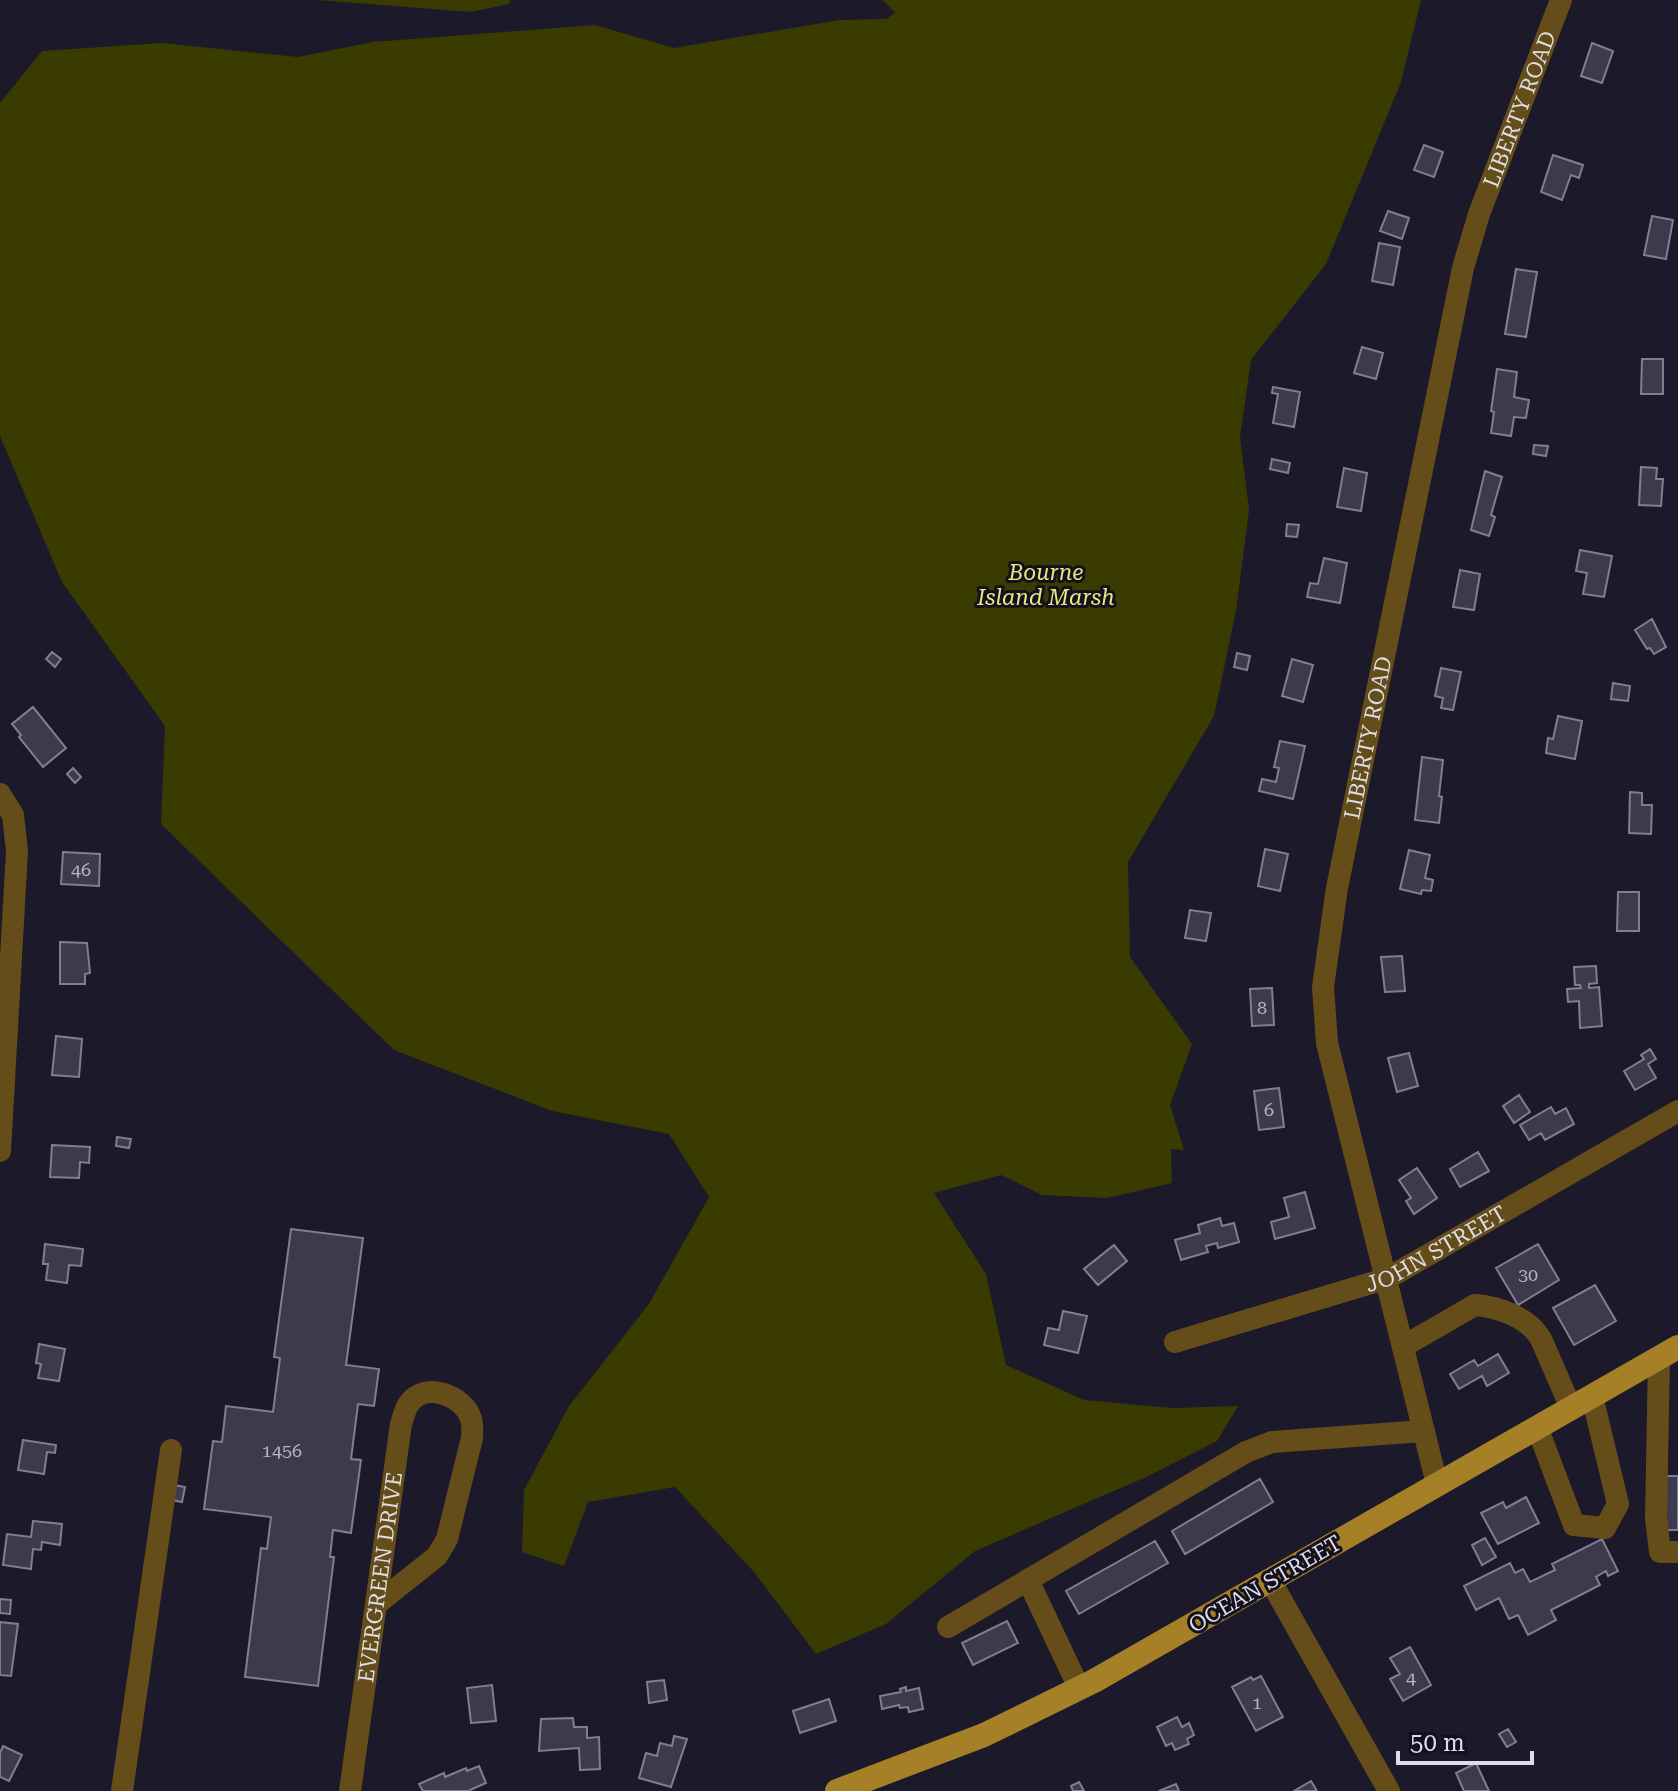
<svg xmlns="http://www.w3.org/2000/svg" width="1678" height="1791" viewBox="0 0 1678 1791" font-family="'Roboto Serif',serif">
<style>
.green{fill:#393b00}
.building{fill:#3d3a4d;stroke:#807e93;stroke-width:2}
.lines{fill:none;stroke-linecap:round;stroke-linejoin:round}
.minor{stroke:#644d19;stroke-width:22}
.major{stroke:#a58027;stroke-width:24}
.labels{text-anchor:middle;dominant-baseline:central;stroke-width:6;stroke-linejoin:round;paint-order:stroke}
.number-label{font-size:18px;fill:#b5b4c0}
.street-label{font-size:22px;fill:#dddce7;stroke:#131020}
.park-label{font-size:22px;font-style:italic;fill:#e5ec7d;stroke:#131020}
</style>
<rect width="100%" height="100%" fill="#1c192a"/>
<path class="green" d="M317,0H511L509,4L471,12Z
M883,0H1421L1401,82L1326,264L1251,360L1240,437L1249,510L1236,611L1214,716L1128,862L1130,957L1192,1044L1170,1105L1184,1150L1171,1149L1172,1183L1107,1198L1042,1195L1001,1175L934,1193L986,1274L1006,1365L1084,1400L1172,1408L1238,1406L1217,1441L1146,1477L975,1551L886,1624L816,1654L754,1572L675,1487L588,1502L564,1566L522,1552L524,1490L569,1406L649,1304L709,1197L669,1134L552,1111L394,1050L161,824L165,726L62,582L0,436V103L42,51L162,43L298,57L373,42L595,25L674,48L840,20L886,19L895,13Z"/>
<path class="building" d="M1592,43L1613,51L1602,83L1581,76Z
M1424,145L1443,152L1434,177L1414,170Z
M1553,155L1583,165L1579,178L1571,175L1562,200L1541,192Z
M1388,211L1409,218L1402,239L1380,231Z
M1652,216L1673,220L1666,259L1644,255Z
M1379,243L1400,247L1393,285L1372,281Z
M1516,269L1537,272L1526,337L1505,334Z
M1362,347L1383,353L1376,379L1354,373Z
M1642,359H1663V394H1641Z
M1497,369L1517,372L1514,397L1529,400L1526,418L1514,417L1511,436L1491,433L1494,412L1491,411Z
M1273,387L1300,392L1294,427L1273,423L1278,394L1272,393Z
M1534,445L1548,446L1546,456L1533,454Z
M1272,459L1290,463L1288,473L1270,469Z
M1641,467L1657,468L1656,479H1663L1661,506L1639,505Z
M1344,468L1367,473L1361,511L1337,507Z
M1485,471L1502,477L1491,515L1495,517L1489,536L1471,530Z
M1287,524L1299,525L1297,537L1286,536Z
M1580,550L1612,556L1604,597L1583,594L1587,573L1576,571Z
M1324,558L1347,563L1340,603L1307,597L1310,583L1318,584Z
M1460,570L1480,574L1474,610L1453,607Z
M1652,619L1666,647L1654,654L1650,648L1647,649L1635,630Z
M52,652L61,659L55,667L46,659Z
M1237,653L1250,656L1247,670L1234,667Z
M1292,659L1313,665L1303,702L1282,696Z
M1441,668L1461,672L1453,710L1441,708L1443,698L1435,696Z
M1613,683L1630,686L1628,701L1611,699Z
M33,707L66,748L43,767L19,737L21,735L12,724Z
M1558,716L1582,721L1575,759L1546,753L1548,738L1553,739Z
M1280,741L1305,746L1293,799L1259,791L1262,779L1276,782L1279,768L1274,767Z
M1422,757L1443,760L1439,796L1442,797L1439,823L1415,820Z
M73,768L81,777L75,783L67,774Z
M1630,792L1642,793V805H1652L1651,834L1629,833Z
M1265,849L1288,854L1280,891L1258,886Z
M1409,850L1430,855L1425,878L1433,880L1431,891L1422,890L1421,894L1400,889Z
M63,852L100,854L99,886L61,884Z
M1618,892H1639V931H1617Z
M1190,910L1211,913L1206,941L1185,938Z
M60,942L87,943L90,973L85,974V984H60Z
M1402,956L1405,991L1385,992L1381,957Z
M1596,966L1597,983L1589,984V988L1599,987L1602,1026L1580,1028L1579,1001L1568,1002L1567,989L1581,988L1580,985H1575L1574,967Z
M1272,988L1274,1025L1252,1026L1250,989Z
M56,1036L82,1039L79,1077L52,1075Z
M1650,1049L1656,1059L1648,1064L1656,1078L1635,1090L1624,1071L1644,1059L1641,1055Z
M1409,1053L1418,1086L1397,1092L1388,1058Z
M1279,1088L1284,1127L1259,1130L1254,1091Z
M1519,1095L1530,1112L1514,1123L1503,1106Z
M1551,1107L1555,1114L1566,1108L1574,1124L1545,1140L1541,1133L1529,1140L1520,1125Z
M117,1137L131,1139L129,1148L116,1146Z
M52,1145L90,1147L89,1163L80,1162L79,1178L50,1177Z
M1478,1152L1489,1171L1460,1187L1450,1169Z
M1417,1168L1437,1198L1414,1214L1406,1201L1411,1198L1399,1180Z
M1305,1192L1315,1228L1275,1239L1271,1222L1289,1217L1284,1198Z
M1220,1218L1222,1226L1234,1223L1239,1242L1218,1248L1217,1243L1206,1246L1208,1252L1181,1260L1175,1240L1200,1233L1198,1225Z
M291,1229L363,1238L346,1365L379,1369L374,1406L358,1404L351,1459L361,1460L351,1533L333,1530L330,1557H334L318,1686L245,1677L261,1548L267,1549L271,1517L204,1509L213,1441L222,1442L226,1406L273,1412L280,1358L274,1357Z
M45,1244L83,1249L81,1266L69,1265L67,1283L46,1280L48,1264H43Z
M1538,1244L1559,1280L1518,1305L1496,1268Z
M1114,1245L1127,1261L1098,1285L1084,1269Z
M1595,1285L1616,1321L1574,1345L1553,1308Z
M1063,1311L1087,1316L1078,1353L1044,1345L1048,1328L1059,1330Z
M39,1344L65,1349L59,1381L38,1378L41,1364L36,1363Z
M1498,1354L1509,1373L1487,1386L1482,1376L1459,1389L1450,1374L1474,1360L1478,1366Z
M23,1440L56,1445L55,1453L47,1452L44,1474L18,1470Z
M1661,1476H1678V1530H1662Z
M1260,1479L1273,1502L1185,1554L1172,1531Z
M174,1485L185,1487L182,1502L171,1500Z
M1526,1497L1539,1523L1498,1544L1481,1513L1503,1502L1506,1508Z
M33,1521L62,1524L60,1545L42,1542L41,1550L33,1549L31,1569L3,1565L7,1534L31,1537Z
M1485,1538L1496,1557L1482,1565L1472,1545Z
M1602,1539L1618,1571L1608,1576L1606,1571L1596,1577L1600,1585L1551,1610L1556,1620L1528,1635L1518,1615L1509,1619L1499,1598L1476,1610L1464,1586L1510,1563L1515,1573L1523,1569L1530,1582L1555,1570L1552,1564Z
M1155,1541L1168,1563L1079,1614L1066,1591Z
M0,1599L11,1600L10,1614L0,1613Z
M1007,1621L1018,1643L973,1665L962,1643Z
M0,1622L18,1624L11,1676L0,1675Z
M1410,1647L1431,1685L1403,1701L1390,1679L1400,1674L1390,1658Z
M1261,1676L1283,1717L1256,1731L1232,1687L1251,1677L1253,1680Z
M664,1680L667,1700L649,1703L647,1682Z
M492,1685L496,1721L471,1723L467,1688Z
M906,1687V1691L919,1688L923,1709L909,1712L908,1707L900,1708L899,1705L882,1709L880,1696L901,1692L900,1689Z
M829,1699L836,1721L800,1733L793,1711Z
M1177,1717L1182,1727L1189,1723L1194,1735L1187,1739L1189,1744L1175,1750L1172,1743L1166,1746L1157,1727Z
M573,1718L574,1727H587V1738L599,1737L600,1769L580,1770L579,1748L539,1751L541,1719Z
M1508,1729L1516,1742L1507,1747L1499,1734Z
M674,1736L687,1739L671,1787L639,1778L646,1753L657,1756L660,1743L672,1746Z
M3,1746L22,1755L9,1781L0,1777V1753Z
M1476,1763L1489,1791H1464L1456,1773Z
M479,1766L486,1783L468,1791H423L419,1784L444,1773L445,1777L466,1768L467,1771Z
M1311,1781L1317,1791H1294Z
M1079,1782L1084,1791H1073L1071,1786Z
M1176,1784L1179,1791H1159Z"/>
<g class="lines">
<g class="minor">
<path d="M0,794L13,815L17,851L0,1151"/>
<path id="s1" d="M1175,1342L1388,1278L1678,1111"/>
<path d="M1404,1346L1475,1305C1499,1307 1528,1317 1541,1339L1571,1408"/>
<path d="M1659,1358L1656,1518L1660,1552H1678"/>
<path d="M1537,1427L1574,1525L1605,1528L1618,1504L1592,1396"/>
<path id="s2" d="M1437,1484L1327,1043L1323,987L1337,888L1463,268L1479,214L1561,0"/>
<path d="M1028,1580L1079,1688"/>
<path d="M1270,1580L1389,1791"/>
<path d="M948,1627L1246,1452L1272,1442L1424,1431"/>
<path d="M122,1791L171,1450"/>
<path id="s3" d="M350,1791L401,1424C403,1418 405,1410 408,1405C423,1380 464,1395 471,1419C473,1425 472,1432 472,1438L447,1539L437,1556L378,1603"/>
</g>
<path class="major" d="M837,1791L984,1735L1094,1681L1678,1347"/>
</g>
<g class="labels">
<g class="number-label">
<text x="81" y="869">46</text>
<text x="1262" y="1007">8</text>
<text x="1269" y="1109">6</text>
<text x="1528" y="1274">30</text>
<text x="282" y="1450">1456</text>
<text x="1411" y="1677">4</text>
<text x="1257" y="1702">1</text>
</g>
<g class="street-label">
<text stroke="none"><textPath href="#s2" startOffset="1412">LIBERTY ROAD</textPath></text>
<text stroke="none"><textPath href="#s2" startOffset="764">LIBERTY ROAD</textPath></text>
<text stroke="none"><textPath href="#s1" startOffset="278">JOHN STREET</textPath></text>
<text stroke="none"><textPath href="#s3" startOffset="216">EVERGREEN DRIVE</textPath></text>
<text transform="translate(1265 1584) rotate(-30)">OCEAN STREET</text>
</g>
<g class="park-label">
<text x="1046" y="572">Bourne<tspan x="1046" dy="25">Island Marsh</tspan></text>
</g>
</g>
<path d="M1398 1751v12h134v-12" fill="none" stroke="#dddce7" stroke-width="4"/>
<text x="1410" y="1751" font-size="24" fill="#dddce7" stroke="#131020" stroke-width="6" paint-order="stroke">50 m</text>
</svg>
